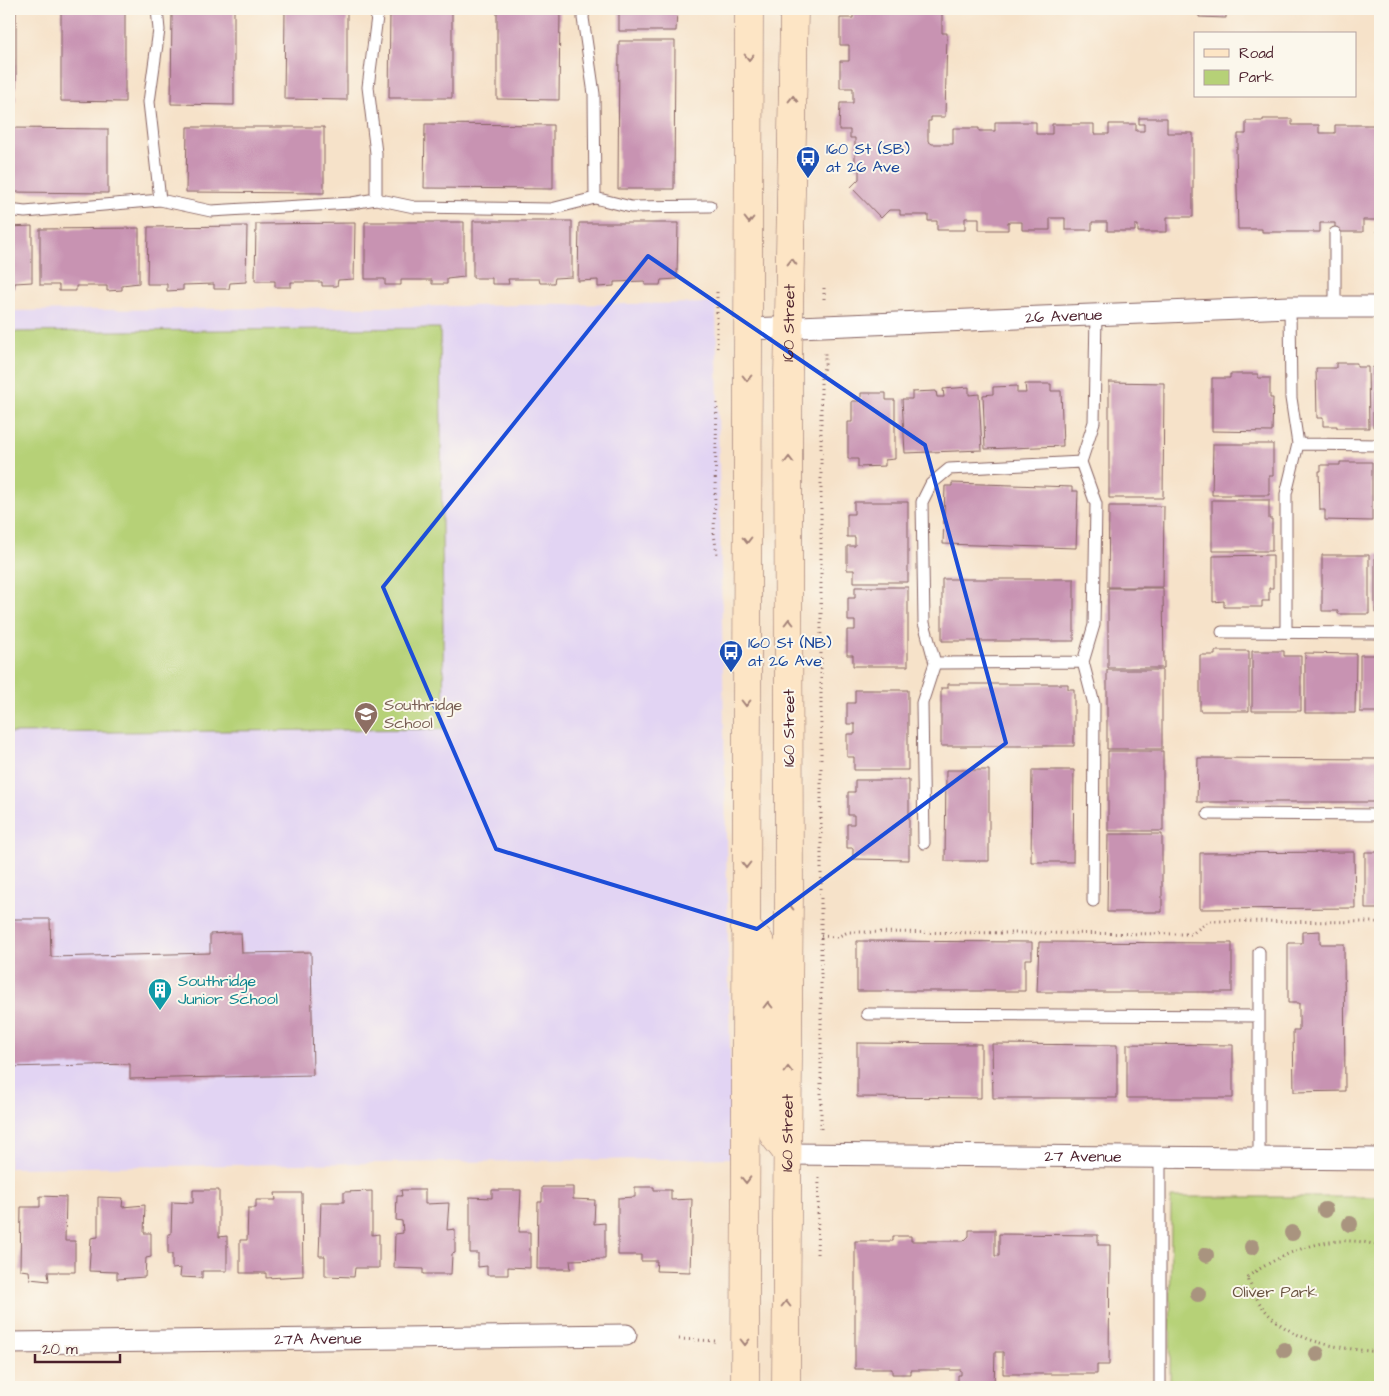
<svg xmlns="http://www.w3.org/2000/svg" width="1389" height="1396" viewBox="0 0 1389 1396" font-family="'Architects Daughter',sans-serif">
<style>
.built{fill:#e2d4f3}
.green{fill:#b6d177;stroke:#807851}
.building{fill:#c893b2}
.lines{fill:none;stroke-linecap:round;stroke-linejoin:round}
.lane-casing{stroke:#866362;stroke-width:13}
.street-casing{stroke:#866362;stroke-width:23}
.secondary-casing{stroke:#866362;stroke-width:29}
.path{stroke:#866362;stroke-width:3;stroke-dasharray:1 4;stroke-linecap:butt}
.lane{stroke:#fff;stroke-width:11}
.street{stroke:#fff;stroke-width:21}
.secondary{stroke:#fde5c5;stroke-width:28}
.tree{fill:#a9947f}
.oneway{stroke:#a48278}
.marked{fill:none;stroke:#1d4ed8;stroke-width:4;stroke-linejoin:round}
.labels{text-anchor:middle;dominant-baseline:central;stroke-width:4;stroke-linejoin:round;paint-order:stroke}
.transit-label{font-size:16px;fill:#164399;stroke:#fbf7ec;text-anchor:start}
.street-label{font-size:16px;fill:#4a1f2b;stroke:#fbf7ec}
.education-label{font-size:16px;fill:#785e54;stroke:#fbf7ec;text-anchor:start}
.culture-label{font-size:16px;fill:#0d838f;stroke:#fbf7ec;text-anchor:start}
.park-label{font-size:16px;fill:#6a5442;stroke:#fbf7ec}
</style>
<rect width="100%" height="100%" fill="#fbf7ec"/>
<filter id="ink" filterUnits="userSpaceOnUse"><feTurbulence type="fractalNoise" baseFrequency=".02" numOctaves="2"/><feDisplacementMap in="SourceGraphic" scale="10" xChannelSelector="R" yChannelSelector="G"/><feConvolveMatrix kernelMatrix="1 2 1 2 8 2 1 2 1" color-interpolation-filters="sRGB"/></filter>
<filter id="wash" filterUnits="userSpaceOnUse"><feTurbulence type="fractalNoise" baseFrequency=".0096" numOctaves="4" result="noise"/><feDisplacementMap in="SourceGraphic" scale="20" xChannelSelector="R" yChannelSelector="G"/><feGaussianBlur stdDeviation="1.12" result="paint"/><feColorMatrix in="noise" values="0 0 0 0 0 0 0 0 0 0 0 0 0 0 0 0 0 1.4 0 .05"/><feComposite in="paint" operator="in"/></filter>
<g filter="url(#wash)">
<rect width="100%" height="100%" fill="#f6e2c9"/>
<path class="built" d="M716,303L732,1158L9,1168V311Z"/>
<path class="green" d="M440,328L444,729L9,733V332Z
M1171,1197H1380V1387H1170Z"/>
<g id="blocks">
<path class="building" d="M9,9H16V101H9Z
M61,9H125V102L61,101Z
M172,9H234V105L171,104Z
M285,9H347V100L284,99Z
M390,9H452V98H389Z
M497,9H560L559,100L497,99Z
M619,9H677L676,31H619Z
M853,9H942V33H947L945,117H931V121H928V141L932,144H953V128H979V131H995V122H1036V134H1052V124H1094V134H1109V124H1136V131H1144V124H1139V118H1167V133H1193V217H1167V232H1138V225H1135V231H1107V222H1092V230H1065V218H1050V230H1022V222H1008V230H979V218H965V230H937V221H928V215H900V210H889L881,218L851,187L859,179V169H855V138H850V130H839L840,103H853V88H840V61H849V45H840V18H853Z
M1199,9H1226V18L1199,17Z
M619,41H675L674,189H618Z
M1263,119H1292V125H1319V133H1335V125H1376V132H1380V232H1377V220H1363V232H1335V223H1320V232H1262V229H1238L1236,148H1238V134H1246V121H1263Z
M425,124L553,125V189L424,188Z
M187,127H324V193L186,192Z
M9,128L108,129V193L9,192Z
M473,221H572V277L555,278L554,283H540L539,279H508L509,284H492V278H473Z
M365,222H464V277L447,279V284H432V280H401V285H385V279H365Z
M355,223L354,279L338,280L337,286H322V282H291V287H275V281H255L256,224Z
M579,223H678L677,279L661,280L660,285H645V281L614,282V286L598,287V280L578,281Z
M32,226V282L15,283L14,289H9V227Z
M247,226L246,282L230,283L229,289H214V284L183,285V290L167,291V284H147L148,227Z
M139,228V283L122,285V290L107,291V286H76V291H59V285H40V229Z
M1336,363H1357V367H1368L1369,428H1337V426H1323V418H1317L1316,368H1336Z
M1373,367H1380V427H1373Z
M1230,374H1258V378H1270V398H1273L1272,432L1212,431V378H1230Z
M1109,382L1164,383L1163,498H1109Z
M1025,384H1051V391H1061L1063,446L985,449L983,395L993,394V387L1017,386V393H1026Z
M969,387V395L979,394L982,450L905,453L902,399H912V392L936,391L937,397H944L943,389Z
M861,393H886V400H895V459L885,460V466L858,467V459H848V422H852V401H861Z
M1213,444H1273V476H1269V495H1212Z
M1376,461H1380V520H1376Z
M1340,462H1372V521L1325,520V510H1320L1319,471H1321V465H1340Z
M952,483L1072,487V491H1078L1076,548L943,544L945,486H952Z
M1212,500H1269V519H1272V551H1212Z
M854,502H908V582H854V570H847V546H855V537H847V514H854Z
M1109,506H1164L1163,587H1108Z
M1375,554H1380V613H1375Z
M1273,555V588H1269V601H1262V607H1224V601L1213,602V556Z
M1322,555H1369V614H1338V611H1322Z
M942,579H1074V641H942Z
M855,587H908V666H853V655H847V630H855V621H848V598H855Z
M1108,588H1163L1164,668H1108Z
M1215,651H1249V711H1200V655H1215Z
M1252,651H1284V656H1301V711H1252Z
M1305,653L1356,654L1355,713H1305Z
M1360,655H1380V712H1360Z
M1107,670H1162V749H1107Z
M948,684H1068V689H1074V746H941V688H948Z
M855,690H908V770H854V757H847V734H855V724H847V703H855Z
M1108,751H1163V831H1108Z
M1198,758L1380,759V802H1197Z
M946,770H989V861H945Z
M1032,770H1074L1073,862H1031Z
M855,780H909V860L853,859V848H847V824H854V815H848V792H855Z
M1108,834H1162V912H1107Z
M1354,852L1355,908L1200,909V853Z
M1365,852H1380V909H1365Z
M9,919H50L51,957L210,953V934L228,933H241L242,953L311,952L313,1075L130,1079V1064L9,1067Z
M1320,931V944H1344L1345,1091L1294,1092L1293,1030H1299V1003H1288V943H1302V932Z
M857,941L1032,942V959H1025V991H857Z
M1039,942L1232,943V992H1037Z
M857,1043L981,1044V1098L857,1097Z
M992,1044L1117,1045V1098H993Z
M1127,1044L1233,1045V1098H1127Z
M542,1187H573V1199L595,1200L594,1224L605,1223V1259L570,1260L571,1269H537L538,1202H542Z
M635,1187H654V1190H671V1200L692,1199L690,1272L656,1271L657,1261H641V1255H618V1198L635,1197Z
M193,1190H219V1237L227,1236V1271H202V1278L180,1277L181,1268L172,1269V1254H168V1234H171L172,1202L193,1203Z
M401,1190H425V1204L449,1203L447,1230L455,1229V1253L452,1254L451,1274H423V1269L394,1268L395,1234L403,1233L402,1221L396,1220L397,1196H402Z
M492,1190H521L519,1232H530V1268L508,1267V1275H487V1266L478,1267V1253H470V1197L492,1198Z
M372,1191V1235L379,1234V1268H355L354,1277L325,1276V1256H319L321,1202H344V1192Z
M275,1193H302L303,1276L266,1278V1273H240V1240H247L248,1208H256V1200H276Z
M40,1196L66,1197L65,1241H75V1272H48L49,1281L30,1279L29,1271L20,1270L21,1207H40Z
M98,1197L123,1198L122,1207L145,1205L144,1233H151V1257L146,1258L145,1277L117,1279V1272L89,1271L91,1238L98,1237Z
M969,1230H995V1256H999V1234L1098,1235V1245H1110L1109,1365H1097V1374H1003V1352H995L994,1387H958V1375H961V1370H911V1374H892V1369H855V1241H893V1236H911V1241H964L969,1236Z"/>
</g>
</g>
<g filter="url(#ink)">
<use href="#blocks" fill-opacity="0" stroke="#866362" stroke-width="1"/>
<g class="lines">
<g class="lane-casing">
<path id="lane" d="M157,9L159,30L149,102L160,200
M584,9L583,18L594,94L595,198
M376,199V153L368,87L378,9
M9,210L25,212L160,200L211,211L352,203L376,199L414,207L551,209L595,198L631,207L710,206
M1335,233V307
M1298,444L1380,445
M1286,631V494L1298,444L1291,398L1290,307
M1222,632L1380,633
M935,663L1083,662
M1208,814L1380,815
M924,843L922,703L935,663L924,623L922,502L931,484L949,469L1081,462
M1093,901L1094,704L1083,662L1094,625L1096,504L1081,462L1094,422L1096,315
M867,1014L1258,1016
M1259,1157V952
M1160,1387V1156"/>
</g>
<g class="street-casing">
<g id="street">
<path id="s1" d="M748,329L1290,307H1380"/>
<path id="s2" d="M787,1154L1380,1159"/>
<path id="s3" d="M9,1343L626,1335"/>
</g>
</g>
<g class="secondary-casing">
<g id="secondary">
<path d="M745,928L759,940L768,961L767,1115L774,1136L785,1150"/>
<path d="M745,1387L749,9"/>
<path id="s4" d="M786,1387L789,890L788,377L794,9"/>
</g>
</g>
<path class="path" d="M824,288V302
M717,292V352
M717,403L714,534L717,554
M821,936L837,937L848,932L1192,934L1208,921L1380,922
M821,1129V378L825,364V351
M1380,1246C1333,1231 1285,1251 1247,1277C1251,1285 1254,1294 1259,1302C1285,1342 1336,1348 1380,1352
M817,1254L819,1178
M679,1339L716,1341"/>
<use href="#lane" class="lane"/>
<use href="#street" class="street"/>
<use href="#secondary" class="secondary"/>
</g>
<g class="tree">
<circle cx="1325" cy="1210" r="8"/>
<circle cx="1350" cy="1224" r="8"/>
<circle cx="1292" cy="1233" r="8"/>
<circle cx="1252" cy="1247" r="8"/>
<circle cx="1206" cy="1255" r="8"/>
<circle cx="1198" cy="1294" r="8"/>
<circle cx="1284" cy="1350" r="8"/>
<circle cx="1317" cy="1354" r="8"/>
</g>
<defs><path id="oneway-chevron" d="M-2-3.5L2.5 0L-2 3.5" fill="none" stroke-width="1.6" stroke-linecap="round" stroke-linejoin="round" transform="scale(1.25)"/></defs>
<g class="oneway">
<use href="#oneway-chevron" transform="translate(749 57) rotate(90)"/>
<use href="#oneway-chevron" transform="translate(793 99) rotate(-89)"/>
<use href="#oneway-chevron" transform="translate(749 220) rotate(90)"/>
<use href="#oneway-chevron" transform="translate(792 262) rotate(-89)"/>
<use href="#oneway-chevron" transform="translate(747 378) rotate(90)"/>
<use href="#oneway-chevron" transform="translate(789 460) rotate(-90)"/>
<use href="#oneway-chevron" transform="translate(747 540) rotate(90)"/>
<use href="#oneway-chevron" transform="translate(789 622) rotate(-90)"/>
<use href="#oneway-chevron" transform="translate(746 703) rotate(90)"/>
<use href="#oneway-chevron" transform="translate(746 865) rotate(90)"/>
<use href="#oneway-chevron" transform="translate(789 907) rotate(-90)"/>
<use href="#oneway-chevron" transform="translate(768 1005) rotate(-90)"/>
<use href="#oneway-chevron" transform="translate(788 1070) rotate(-90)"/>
<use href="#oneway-chevron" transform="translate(746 1180) rotate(89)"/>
<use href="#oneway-chevron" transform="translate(786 1304) rotate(-90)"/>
<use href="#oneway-chevron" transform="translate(745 1342) rotate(90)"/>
</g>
</g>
<path class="marked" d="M648,256L925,445L1006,743L757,929L496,849L383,587Z"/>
<defs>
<g id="bus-pin" transform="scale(1.25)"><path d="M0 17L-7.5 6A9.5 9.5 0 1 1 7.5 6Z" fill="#1a4fb4" stroke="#fbf7ec"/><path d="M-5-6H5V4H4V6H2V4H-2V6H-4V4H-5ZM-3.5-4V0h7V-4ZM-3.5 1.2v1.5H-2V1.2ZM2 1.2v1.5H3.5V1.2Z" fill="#fff"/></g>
<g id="school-pin" transform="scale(1.25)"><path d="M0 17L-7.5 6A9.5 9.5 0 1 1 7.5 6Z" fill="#8d6e63" stroke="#fbf7ec"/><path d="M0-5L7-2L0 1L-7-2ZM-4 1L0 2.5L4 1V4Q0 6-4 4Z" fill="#fff"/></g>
<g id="building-pin" transform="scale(1.25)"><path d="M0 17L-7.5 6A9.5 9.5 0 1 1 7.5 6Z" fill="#0f9aa8" stroke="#fbf7ec"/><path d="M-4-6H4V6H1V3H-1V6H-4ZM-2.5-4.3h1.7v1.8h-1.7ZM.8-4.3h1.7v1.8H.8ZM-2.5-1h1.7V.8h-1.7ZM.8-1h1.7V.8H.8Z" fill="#fff"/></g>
</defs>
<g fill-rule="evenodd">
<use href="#bus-pin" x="808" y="158"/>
<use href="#bus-pin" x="731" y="652"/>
<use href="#school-pin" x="366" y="714"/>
<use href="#building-pin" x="160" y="990"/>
</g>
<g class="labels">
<g class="transit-label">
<text x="826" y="149">160 St (SB)<tspan x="826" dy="18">at 26 Ave</tspan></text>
<text x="748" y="643">160 St (NB)<tspan x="748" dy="18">at 26 Ave</tspan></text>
</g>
<g class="street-label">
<text stroke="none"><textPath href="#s1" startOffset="316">26 Avenue</textPath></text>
<text stroke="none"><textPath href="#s4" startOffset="1064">160 Street</textPath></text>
<text transform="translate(789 728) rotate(-90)">160 Street</text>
<text stroke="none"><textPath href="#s4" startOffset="254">160 Street</textPath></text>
<text stroke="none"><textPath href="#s2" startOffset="296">27 Avenue</textPath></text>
<text stroke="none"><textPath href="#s3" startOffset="309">27A Avenue</textPath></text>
</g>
<g class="education-label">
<text x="384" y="705">Southridge<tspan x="384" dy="18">School</tspan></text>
</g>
<g class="culture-label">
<text x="178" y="981">Southridge<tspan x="178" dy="18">Junior School</tspan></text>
</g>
<g class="park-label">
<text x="1275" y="1292">Oliver Park</text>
</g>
</g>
<rect width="1389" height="1396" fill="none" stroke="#fbf7ec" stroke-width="30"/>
<rect x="1194" y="32" width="162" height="65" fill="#fbf7ec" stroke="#b4a19f"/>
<rect x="1204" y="49" width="25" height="8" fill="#fde5c5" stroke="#b4a19f"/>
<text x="1239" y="58" font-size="15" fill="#4a1f2b">Road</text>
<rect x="1204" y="70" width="25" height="15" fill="#b6d177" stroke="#b4a19f"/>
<text x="1239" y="82" font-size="15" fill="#4a1f2b">Park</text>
<path d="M35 1354v8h85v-8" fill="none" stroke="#4a1f2b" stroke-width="2.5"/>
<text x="42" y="1354" font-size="15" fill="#4a1f2b" stroke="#fbf7ec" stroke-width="4" paint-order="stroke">20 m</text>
</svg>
